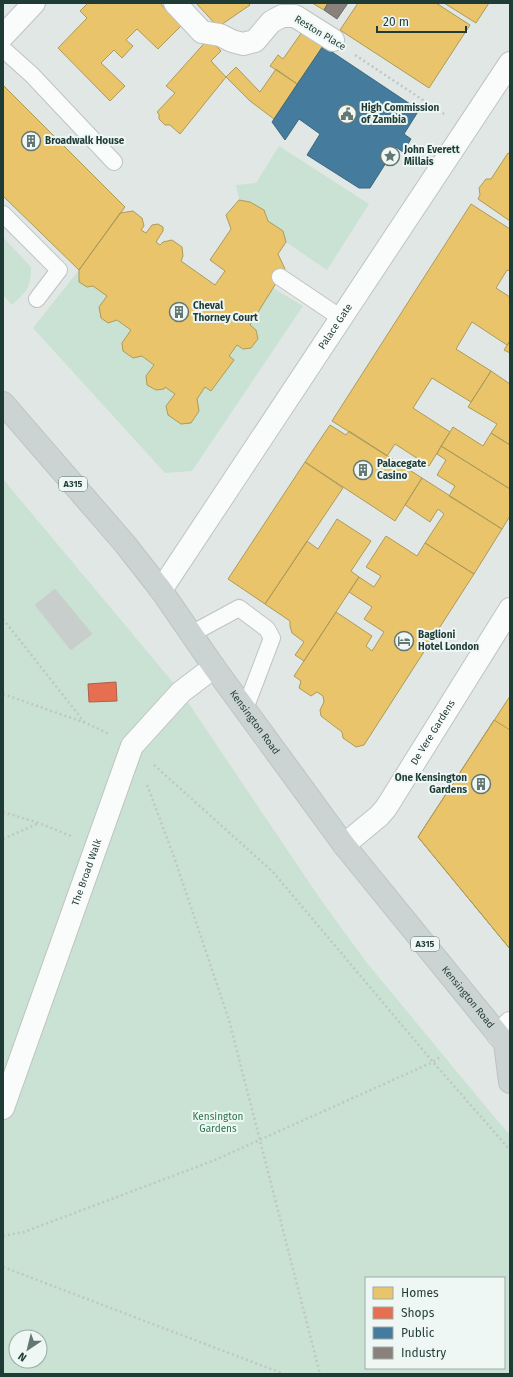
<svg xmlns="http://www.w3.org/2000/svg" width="513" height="1377" viewBox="0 0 513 1377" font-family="'Fira Sans',sans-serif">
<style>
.green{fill:#c9e2d3;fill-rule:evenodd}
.homes{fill:#e9c46a;stroke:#ac9b5a}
.shops{fill:#e76f51;stroke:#ab5f49}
.public{fill:#457b9d;stroke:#3a687e}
.industry{fill:#8a817c;stroke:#6a6c67}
.building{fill:#c8cecc;stroke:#cad0ce}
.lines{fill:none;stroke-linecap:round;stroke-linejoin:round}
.lane-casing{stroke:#bec4c2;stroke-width:18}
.street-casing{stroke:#bec4c2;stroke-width:24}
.secondary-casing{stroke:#bdc5c3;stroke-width:24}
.primary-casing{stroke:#bbc4c2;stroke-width:24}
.path{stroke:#bfc7c6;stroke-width:2.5;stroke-dasharray:2 3;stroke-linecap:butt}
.lane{stroke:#fafbfb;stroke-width:16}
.street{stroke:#fafbfb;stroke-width:22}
.secondary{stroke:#fafbfb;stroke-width:22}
.primary{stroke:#ccd4d3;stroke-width:22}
.labels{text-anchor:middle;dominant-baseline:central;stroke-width:4;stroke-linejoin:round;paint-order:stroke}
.shield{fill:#eef7f4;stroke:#5d736f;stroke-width:1}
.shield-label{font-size:9px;font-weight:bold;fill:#1f3b36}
.street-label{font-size:10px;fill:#1f3b36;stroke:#eef7f4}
.poi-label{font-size:10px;font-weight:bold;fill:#1f3b36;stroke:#eef7f4;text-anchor:start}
.park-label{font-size:10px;fill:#27734c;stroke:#eef7f4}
</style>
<rect width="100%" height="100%" fill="#e1e7e5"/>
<path class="green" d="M279,146L369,204L327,270L286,242L283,231L268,221L264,210L250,202L239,200L236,185L256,183Z
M3,237L31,267C31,288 27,291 12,305L3,295Z
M79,270V282L87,287L93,286L107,296L108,323L117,320L131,330L122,343L123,351L133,358L142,356L154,365L146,376L147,385L156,390L164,389L165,387L175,394L166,406L168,415L181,424L191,423L197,399L205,387L211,391L234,360L229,356L237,345L243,349L251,348L258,340L256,330L250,325L273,288L303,306L192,471L165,473L33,328Z
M3,479L181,692L321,900L367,963L491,1113L510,1135V1374H3ZM366,1278H504V1368H366ZM16,1337H40V1361H16Z"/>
<path class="homes" d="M88,3H97L99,4L100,3H160L181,26L158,49L137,29L126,40L133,46L122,58L114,50L101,63L125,86L110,101L58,48L87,18L80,11Z
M196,3H248L250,5L218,27Z
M312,3H328L324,10Z
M358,3H436L470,25L429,88L340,30Z
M444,3H489L476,23Z
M302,32L323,46L297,84L270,66L278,55L283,59Z
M209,38L221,51L211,61L226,77L180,134L170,125H165L159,119V114L157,112L175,93L166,86Z
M236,67L260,92L276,69L297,84L274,119L250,101L226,77Z
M3,85L125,207L79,270L3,196Z
M508,153L510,154V221L478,199L480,195L479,188L486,179H491Z
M239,200L250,202L264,210L268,221L283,231L286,242L278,254L285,269L250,325L256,330L258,339L251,348L243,349L237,345L229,356L234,360L211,391L205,387L197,399L199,411L191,423L181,424L168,415L166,406L175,394L165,387L164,389L156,390L147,385L146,376L154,365L142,356L133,358L123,351L122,343L131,330L117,320L108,323L101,318L99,307L107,296L93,286L87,287L79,282V270L120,213L133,211L142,218L144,226L141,230L146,233L152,225L158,224L163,227V231L156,242L160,245L163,242L172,240L182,247L183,256L181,261L215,285L225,271L210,260L231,229L226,215Z
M471,204L510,229V271L507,270L496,288L510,297V341L507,345L472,322L456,349L491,371L471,402L432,378L413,408L450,432L429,466L395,444L387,456L332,421Z
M510,341V353L504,350Z
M491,371L510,384V445L491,433L497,424L468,407Z
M330,425L346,435L349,431L422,478L395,521L305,462Z
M453,427L483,446L491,433L510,445V489L441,446Z
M441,446L510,489V516L502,529L449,496L455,486L437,475L446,460L437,454Z
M305,462L343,488L265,604L228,579Z
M422,478L502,529L474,574L425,543L444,514L438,509L430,522L405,505Z
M337,519L371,541L351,571L359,577L304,661L295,655L304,642L292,633L290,626V621L265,604L307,541L318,549Z
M386,536L417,556L425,543L474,574L364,745L356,747L343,738L342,732L321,716L320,710L324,702L323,696L317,692L311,696L299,688L301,681L294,676L336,612L372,636L366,646L372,651L384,632L364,619L372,607L349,592L359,577L374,587L381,576L366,567Z
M510,696V949L418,837Z
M494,720L510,730V949L418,837Z"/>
<path class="shops" d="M116,682L117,701L89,702L88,684Z"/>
<path class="public" d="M323,46L419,110L404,134L411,139L403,152L396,147L370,188H359L307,155L320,134L299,119L285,140L272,122Z"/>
<path class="industry" d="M328,3H348L337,19L324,10Z"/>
<path class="building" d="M55,589L92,634L71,650L35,605Z"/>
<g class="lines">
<g class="lane-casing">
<path id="lane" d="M3,49L32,75L114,162
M3,214L59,270L37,299
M280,277L341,318
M191,634L239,608L267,629L272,638L245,709"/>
</g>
<g class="street-casing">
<g id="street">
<path d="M175,3L202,32L220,35L232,41L243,44L255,41L271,22L282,16H295L333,40"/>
<path d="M3,36L34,3"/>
<path id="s1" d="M344,845L379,816L386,808L510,609"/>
<path d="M498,1035L510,1023"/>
<path id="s2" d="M3,1108L132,746L181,692L214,667"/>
</g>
</g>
<g class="secondary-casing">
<g id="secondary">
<path id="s3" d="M161,590L510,63"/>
</g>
</g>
<g class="primary-casing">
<g id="primary">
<path id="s4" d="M3,403L125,544L161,590L214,667L344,845L505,1043L510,1082"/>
</g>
</g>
<path class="path" d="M355,55L444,114
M3,619L85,723
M3,694L86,723L109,734
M154,765L273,872L433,1062L510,1150
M147,785L173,854L229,1020L320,1374
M3,812L39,823L71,836
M3,839L39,823
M3,1236L24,1232L215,1160L433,1062L440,1057
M3,1267L284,1374"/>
<use href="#lane" class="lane"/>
<use href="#street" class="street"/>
<use href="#secondary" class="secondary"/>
<use href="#primary" class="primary"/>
</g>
<defs>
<g id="civic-ring" transform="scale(1)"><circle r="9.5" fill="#eef7f4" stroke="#637773" stroke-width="1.5"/><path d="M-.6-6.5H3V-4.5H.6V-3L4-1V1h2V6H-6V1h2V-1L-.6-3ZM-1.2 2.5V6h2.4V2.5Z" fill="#637773"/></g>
<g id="building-ring" transform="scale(1)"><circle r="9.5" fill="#eef7f4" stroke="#637773" stroke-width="1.5"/><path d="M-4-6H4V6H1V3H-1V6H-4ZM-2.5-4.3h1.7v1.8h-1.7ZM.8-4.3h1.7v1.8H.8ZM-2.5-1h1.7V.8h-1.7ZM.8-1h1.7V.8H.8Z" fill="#637773"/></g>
<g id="sight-ring" transform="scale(1)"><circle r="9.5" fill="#eef7f4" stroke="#637773" stroke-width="1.5"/><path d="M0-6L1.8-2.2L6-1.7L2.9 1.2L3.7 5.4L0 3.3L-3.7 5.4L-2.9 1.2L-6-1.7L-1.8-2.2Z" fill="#637773"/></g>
<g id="hotel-ring" transform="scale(1)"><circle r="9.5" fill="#eef7f4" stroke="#637773" stroke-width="1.5"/><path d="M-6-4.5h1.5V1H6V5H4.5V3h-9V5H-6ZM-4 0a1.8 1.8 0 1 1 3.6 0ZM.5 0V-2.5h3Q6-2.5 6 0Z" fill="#637773"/></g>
</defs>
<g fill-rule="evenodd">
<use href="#civic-ring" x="347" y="114"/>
<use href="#building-ring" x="31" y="141"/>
<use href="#sight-ring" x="390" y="156"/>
<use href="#building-ring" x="179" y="312"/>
<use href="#building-ring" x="363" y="470"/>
<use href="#hotel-ring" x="404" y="641"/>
<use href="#building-ring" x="481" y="784"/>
</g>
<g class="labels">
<g class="shield">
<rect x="59" y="477" width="28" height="14" rx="3"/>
<rect x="411" y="937" width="28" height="14" rx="3"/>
</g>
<g class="shield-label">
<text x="73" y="484">A315</text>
<text x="425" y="944">A315</text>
</g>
<g class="street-label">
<text transform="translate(320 33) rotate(31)">Reston Place</text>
<text stroke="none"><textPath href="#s3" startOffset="316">Palace Gate</textPath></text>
<text stroke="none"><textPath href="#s4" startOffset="407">Kensington Road</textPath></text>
<text stroke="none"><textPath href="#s1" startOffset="145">De Vere Gardens</textPath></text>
<text stroke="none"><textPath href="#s2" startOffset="250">The Broad Walk</textPath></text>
<text stroke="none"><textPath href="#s4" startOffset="755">Kensington Road</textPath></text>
</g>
<g class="poi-label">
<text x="361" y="108">High Commission<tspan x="361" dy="12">of Zambia</tspan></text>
<text x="45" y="141">Broadwalk House</text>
<text x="404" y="150">John Everett<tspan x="404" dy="12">Millais</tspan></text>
<text x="193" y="306">Cheval<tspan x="193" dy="12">Thorney Court</tspan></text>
<text x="377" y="464">Palacegate<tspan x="377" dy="12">Casino</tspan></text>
<text x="418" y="635">Baglioni<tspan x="418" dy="12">Hotel London</tspan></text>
<text x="467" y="778" text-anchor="end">One Kensington<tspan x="467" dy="12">Gardens</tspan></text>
</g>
<g class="park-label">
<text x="218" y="1117">Kensington<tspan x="218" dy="12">Gardens</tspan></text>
</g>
</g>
<rect width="513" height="1377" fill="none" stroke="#1f3b36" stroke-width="8"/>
<rect x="365" y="1277" width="140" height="92" fill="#eef7f4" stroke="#9baca8"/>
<rect x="373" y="1287" width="20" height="12" fill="#e9c46a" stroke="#9baca8"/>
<text x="401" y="1297" font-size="12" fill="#1f3b36">Homes</text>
<rect x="373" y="1307" width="20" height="12" fill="#e76f51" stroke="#9baca8"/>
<text x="401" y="1317" font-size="12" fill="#1f3b36">Shops</text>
<rect x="373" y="1327" width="20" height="12" fill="#457b9d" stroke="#9baca8"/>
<text x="401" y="1337" font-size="12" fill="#1f3b36">Public</text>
<rect x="373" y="1347" width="20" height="12" fill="#8a817c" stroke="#9baca8"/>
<text x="401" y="1357" font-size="12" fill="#1f3b36">Industry</text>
<g transform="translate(28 1349) rotate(215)"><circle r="19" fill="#eef7f4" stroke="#9baca8"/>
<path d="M0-3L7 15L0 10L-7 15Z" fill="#637773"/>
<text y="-6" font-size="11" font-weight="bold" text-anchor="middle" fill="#1f3b36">N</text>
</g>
<path d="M377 26v6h89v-6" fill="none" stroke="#1f3b36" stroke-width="2"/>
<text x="383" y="26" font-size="12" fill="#1f3b36" stroke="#eef7f4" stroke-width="3" paint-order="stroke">20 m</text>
</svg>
